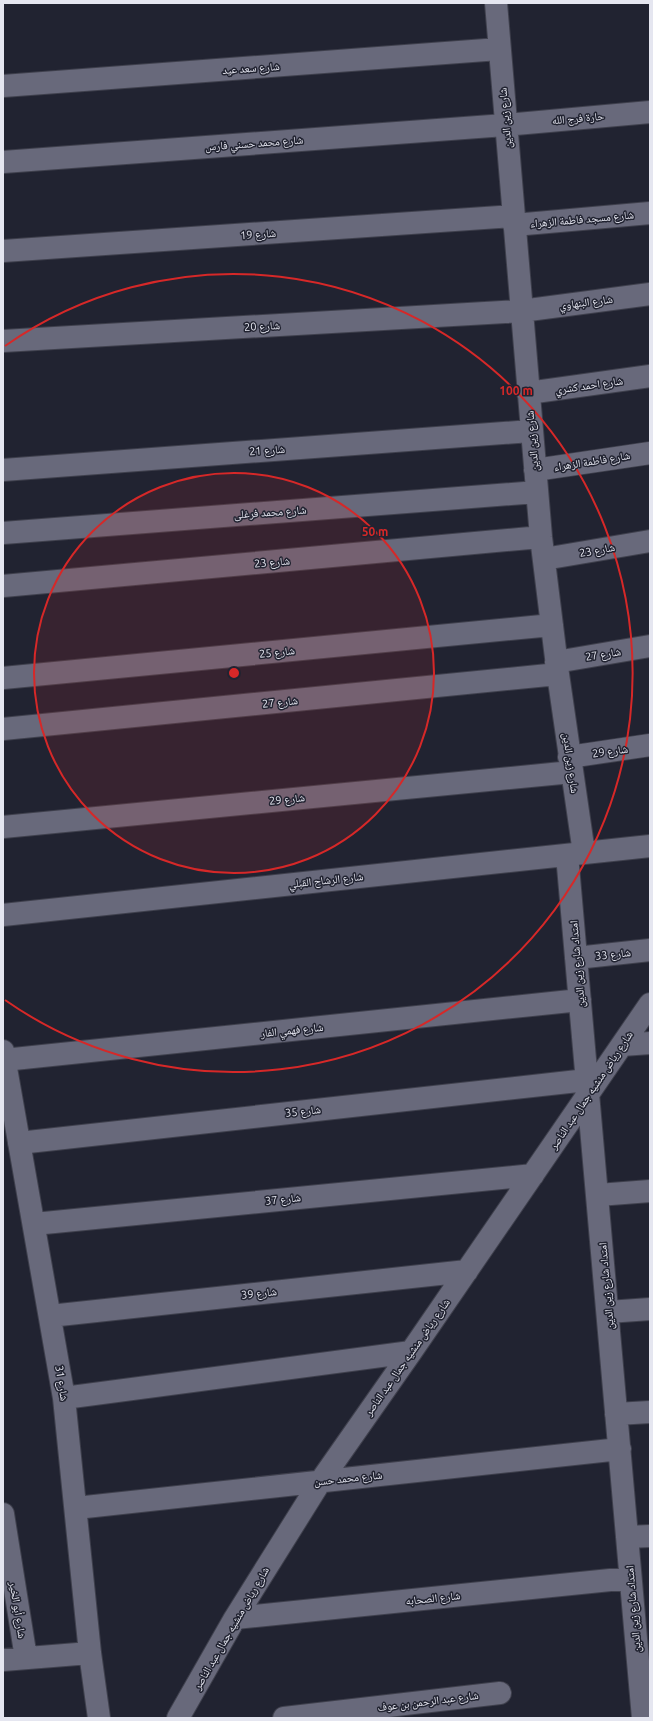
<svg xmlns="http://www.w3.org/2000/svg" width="653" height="1721" viewBox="0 0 653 1721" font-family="Ubuntu,'Noto Naskh Arabic',sans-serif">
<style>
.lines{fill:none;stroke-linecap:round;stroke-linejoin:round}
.minor-casing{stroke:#3f404d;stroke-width:24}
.minor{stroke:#68697b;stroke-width:22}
.ring{fill:none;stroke:#d62828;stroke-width:2}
.labels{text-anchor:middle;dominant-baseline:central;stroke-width:3;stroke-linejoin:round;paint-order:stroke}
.street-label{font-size:11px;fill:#e5e6f0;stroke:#212331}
.centre{fill:#d62828;stroke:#212331;stroke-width:2}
.ring-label{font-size:12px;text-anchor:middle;font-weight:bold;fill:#d62828;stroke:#212331;stroke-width:3;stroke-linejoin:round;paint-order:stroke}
</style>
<rect width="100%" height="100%" fill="#212331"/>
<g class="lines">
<g class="minor-casing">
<path id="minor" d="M496,3L541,537L558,674L584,853
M3,86L499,49
M3,162L505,125L650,112
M514,225L650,213
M3,251L513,216
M3,341L521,311L650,294
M528,393L650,376
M3,470L531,431
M535,470L650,453
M3,533L537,492
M544,559L650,541
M3,586L541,537
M556,662L650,646
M3,678L552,625
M3,729L558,674
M569,757L650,745
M3,827L572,772
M567,855L643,1718
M3,915L650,846
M576,958L650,950
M622,1045L650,1043
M3,1051L64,1398L90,1653L99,1718
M4,1060L580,1000
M19,1143L587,1080
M598,1195L650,1191
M34,1224L533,1175
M608,1312L650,1309
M50,1316L467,1271
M64,1398L411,1352
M616,1414L650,1412
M76,1508L620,1449
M3,1514L26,1658
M627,1537L650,1536
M235,1618L630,1578
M3,1660L90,1653
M178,1718L235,1618L320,1482L411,1352L650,1004
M284,1718L500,1693"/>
</g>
<use href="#minor" class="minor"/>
</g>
<circle cx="234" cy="673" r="200" fill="#d62828" fill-opacity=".12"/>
<g class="ring">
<circle cx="234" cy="673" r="200"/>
<path d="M5 346A399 399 0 1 1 5 1000"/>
</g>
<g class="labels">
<g class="street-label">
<text transform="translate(251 68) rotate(-4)">شارع سعد عيد</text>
<text transform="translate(505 118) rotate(-95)">شارع زين الدين</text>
<text transform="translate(578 118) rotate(-5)">حارة فرج الله</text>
<text transform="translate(254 143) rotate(-4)">شارع محمد حسني فارس</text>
<text transform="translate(582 219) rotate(-5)">شارع مسجد فاطمة الزهراء</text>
<text transform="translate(258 234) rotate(-4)">شارع 19</text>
<text transform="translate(586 302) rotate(-7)">شارع البنهاوي</text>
<text transform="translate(262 326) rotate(-3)">شارع 20</text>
<text transform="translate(589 385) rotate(-8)">شارع احمد كشري</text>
<text transform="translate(532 441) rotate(-95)">شارع زين الدين</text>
<text transform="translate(267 450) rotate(-4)">شارع 21</text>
<text transform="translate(592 461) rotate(-9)">شارع فاطمة الزهراء</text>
<text transform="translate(270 512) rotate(-4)">شارع محمد فرغلى</text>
<text transform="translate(597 550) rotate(-10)">شارع 23</text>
<text transform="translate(272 562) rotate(-5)">شارع 23</text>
<text transform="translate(277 652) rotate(-6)">شارع 25</text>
<text transform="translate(603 654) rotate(-9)">شارع 27</text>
<text transform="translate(280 702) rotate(-6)">شارع 27</text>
<text transform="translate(610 751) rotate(-8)">شارع 29</text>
<text transform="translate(571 763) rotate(82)">شارع زين الدين</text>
<text transform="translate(287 799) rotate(-6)">شارع 29</text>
<text transform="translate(326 880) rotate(-6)">شارع الرشاح القبلي</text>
<text transform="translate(613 954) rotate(-6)">شارع 33</text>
<text transform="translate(577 964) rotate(-95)">امتداد شارع زين الدين</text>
<text transform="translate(292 1030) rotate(-6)">شارع فهمي الفار</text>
<text transform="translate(591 1090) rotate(-56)">شارع رياض منشيه جمال عبد الناصر</text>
<text transform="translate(303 1111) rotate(-6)">شارع 35</text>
<text transform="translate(283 1199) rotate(-6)">شارع 37</text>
<text transform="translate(606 1286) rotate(-95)">امتداد شارع زين الدين</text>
<text transform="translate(259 1293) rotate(-6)">شارع 39</text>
<text transform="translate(407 1357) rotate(-55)">شارع رياض منشيه جمال عبد الناصر</text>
<text transform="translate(62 1383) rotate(81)">شارع 31</text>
<text transform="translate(348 1478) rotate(-6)">شارع محمد حسن</text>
<text transform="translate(433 1598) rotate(-6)">شارع الصحابه</text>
<text transform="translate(633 1609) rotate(-95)">امتداد شارع زين الدين</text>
<text transform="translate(18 1610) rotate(81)">شارع أبو الخير</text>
<text transform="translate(231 1628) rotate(-60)">شارع رياض منشيه جمال عبد الناصر</text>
<text transform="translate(428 1701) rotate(-7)">شارع عبد الرحمن بن عوف</text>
</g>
</g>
<circle cx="234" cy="673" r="6" class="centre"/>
<g class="ring-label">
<text x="516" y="395">100 m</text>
<text x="375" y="536">50 m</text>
</g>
<rect width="653" height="1721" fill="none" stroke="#e5e6f0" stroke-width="8"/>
</svg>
